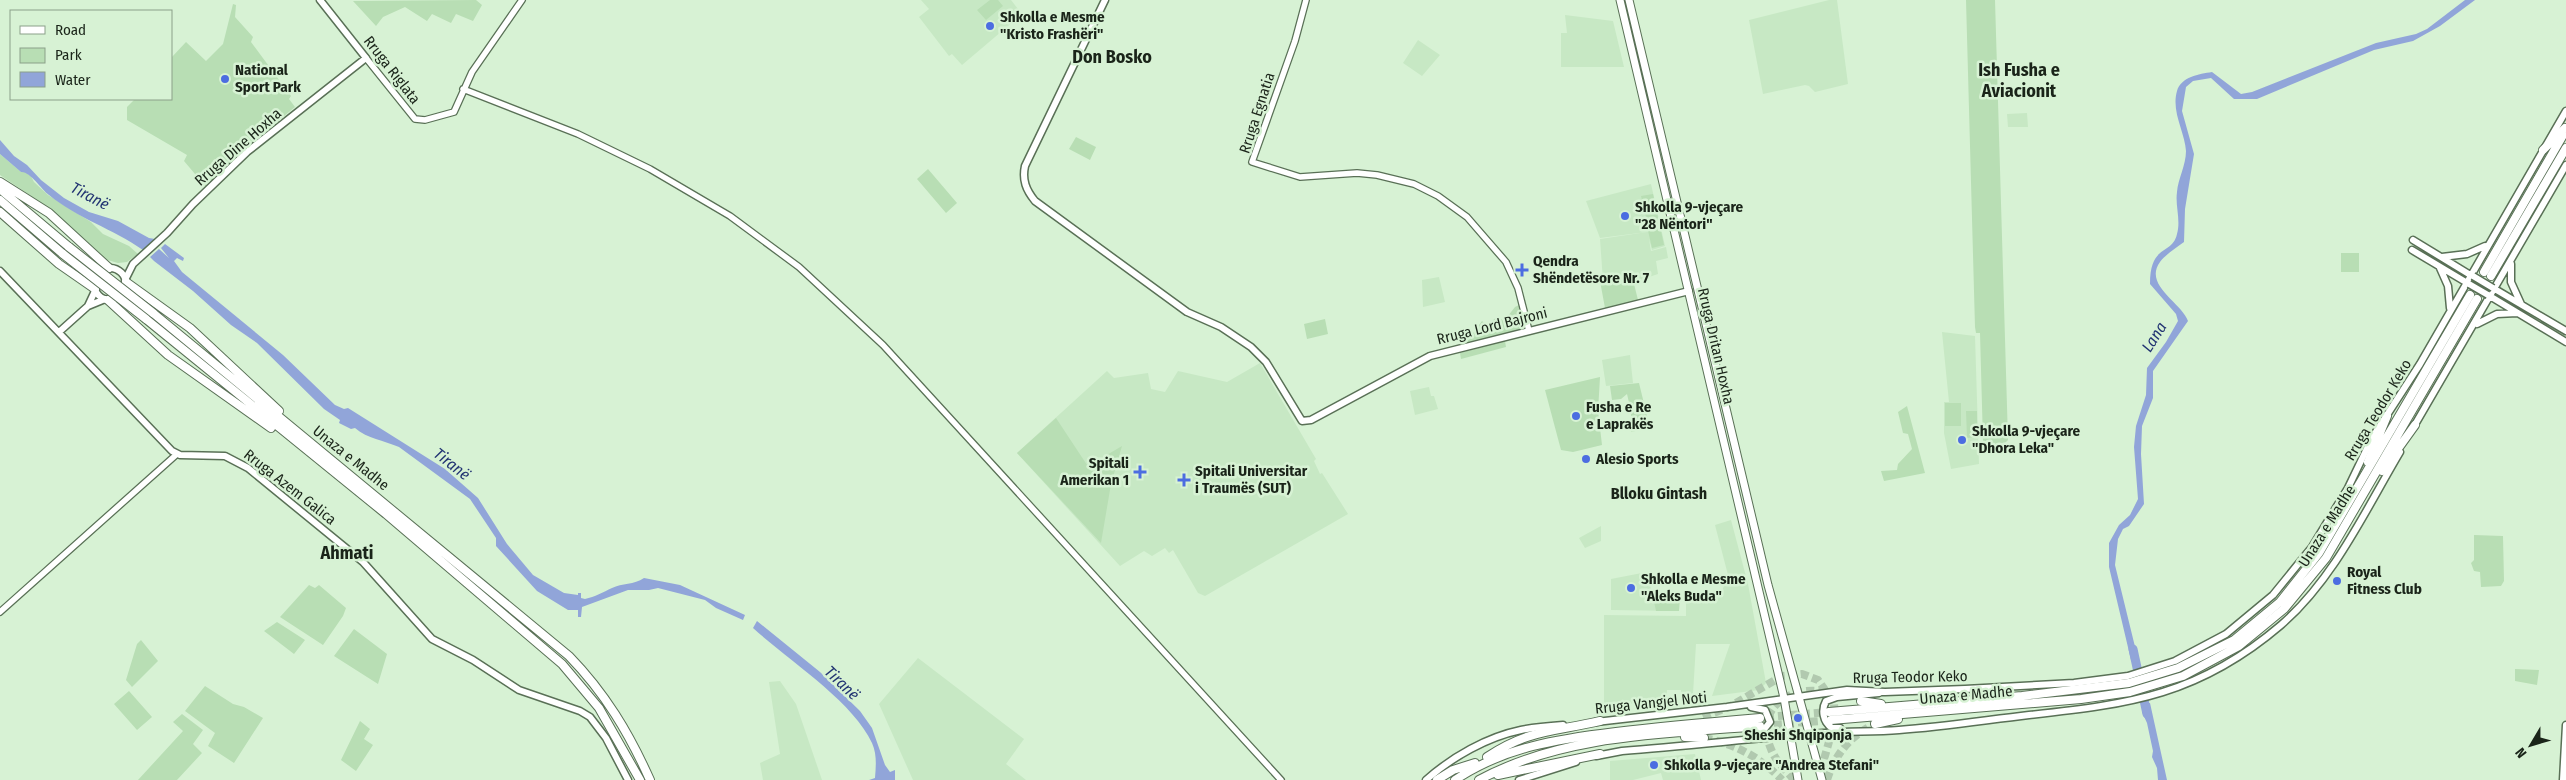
<svg xmlns="http://www.w3.org/2000/svg" width="2566" height="780" viewBox="0 0 2566 780" font-family="'Fira Sans Condensed',sans-serif">
<style>
.built{fill:#c7e8c4}
.green{fill:#b8deb4}
.water{fill:#91a5d9}
.lines{fill:none;stroke-linecap:round;stroke-linejoin:round}
.river{stroke:#91a5d9;stroke-width:9}
.trunk-tunnel{stroke:#b1c9af;stroke-width:8;stroke-dasharray:8 4;stroke-linecap:butt}
.tertiary-casing{stroke:#597056;stroke-width:8}
.secondary-casing{stroke:#597056;stroke-width:9}
.primary-casing{stroke:#597056;stroke-width:9}
.trunk-casing{stroke:#597056;stroke-width:10}
.tertiary{stroke:#fff;stroke-width:5.5}
.secondary{stroke:#fff;stroke-width:6}
.primary{stroke:#fff;stroke-width:7}
.trunk{stroke:#fff;stroke-width:8}
.secondary-bridge-casing{stroke:#597056;stroke-width:9;stroke-linecap:butt}
.trunk-bridge-casing{stroke:#597056;stroke-width:10;stroke-linecap:butt}
.secondary-bridge{stroke:#fff;stroke-width:6}
.trunk-bridge{stroke:#fff;stroke-width:8}
.poi-dot{fill:#4c6de1;stroke:#d7f2d4;stroke-width:2}
.labels{text-anchor:middle;dominant-baseline:central;stroke-width:5;stroke-linejoin:round;paint-order:stroke}
.poi-label{font-size:15px;font-weight:bold;fill:#1a2419;stroke:#d7f2d4;text-anchor:start}
.street-label{font-size:15px;fill:#1a2419;stroke:#d7f2d4}
.water-label{font-size:16px;font-style:italic;fill:#223472;stroke:#d7f2d4}
.neighbourhood-label{font-size:16px;font-weight:bold;fill:#1a2419;stroke:#d7f2d4}
.quarter-label{font-size:18px;font-weight:bold;fill:#1a2419;stroke:#d7f2d4}
</style>
<rect width="100%" height="100%" fill="#d7f2d4"/>
<path class="built" d="M921,0H1011L1022,14L962,65L952,54L949,56L919,17L929,9Z
M1829,0H1837L1848,84L1815,92L1809,86L1805,85L1763,94L1749,20Z
M1565,15L1613,21L1624,67H1561V33H1567Z
M1418,40L1440,55L1422,76L1403,63Z
M2027,113L2028,127H2008L2007,114Z
M1651,184L1665,246L1652,250L1649,239L1651,251L1666,247L1668,258L1656,261L1658,274L1634,282L1632,276L1603,281L1600,239L1647,232L1600,238L1586,201Z
M1439,277L1445,302L1423,307L1422,280Z
M1942,332L1975,336L1979,464L1951,469L1944,433V402H1949Z
M1630,355L1633,383L1606,386L1602,360Z
M1260,363L1316,459L1314,461L1320,474L1322,473L1348,514L1205,596L1198,593L1173,550L1169,553L1165,548L1152,556L1144,551L1120,566L1017,453L1107,371L1114,378L1148,373L1151,389L1165,392L1178,371L1227,382Z
M1429,387L1431,396H1434L1438,409L1415,415L1410,391Z
M1731,520L1748,584L1766,683L1759,690L1712,696L1730,644H1696L1693,694L1681,693V690H1667L1666,703L1604,704V615L1686,616V592L1722,591L1728,575L1715,525Z
M1601,526V541L1585,548L1579,538Z
M1647,572L1653,597L1680,592L1679,611L1611,610V579Z
M918,658L1024,739L1006,764L1026,780H913L879,704Z
M780,681L796,704L822,780H763L760,763L780,754L769,682Z
M1695,754L1701,780H1663L1661,773L1633,780H1610V761Z"/>
<path class="green" d="M476,0L482,5L473,21L456,14L451,23L432,14L427,21L405,7L383,17L376,26L353,1Z
M990,0H998L1003,6L986,20L977,10Z
M1966,0H1995L2008,440L2004,444L1987,445L1983,442L1980,333H1976L1975,327Z
M233,4L236,5L235,17L253,37L251,42L291,96L289,99L295,107L244,149L206,187L184,161L187,155L127,120V107L135,99H171V58L186,42L206,61L223,44Z
M1076,137L1096,147L1090,160L1069,149Z
M0,154L21,172H26L31,176L34,182L48,195L91,222L103,234L129,246L138,254L127,262L118,263L104,259L52,210L0,175Z
M928,169L957,203L946,213L917,179Z
M1653,194L1664,245L1652,248L1646,222L1653,220L1647,221L1641,196Z
M2341,253H2359V272H2341Z
M1632,276L1638,300L1605,308L1600,281Z
M1523,303L1529,331L1463,347L1482,321L1488,326L1497,316L1504,321L1515,307Z
M1325,319L1328,334L1307,339L1304,324Z
M1505,341L1506,347L1461,359L1460,353Z
M1600,377L1598,411L1602,445L1573,452L1561,450L1545,390Z
M1639,383L1650,428L1631,432V411L1627,394L1621,399L1612,400L1610,386Z
M1945,403H1961V426H1945Z
M1907,406L1925,473L1884,481L1881,471L1897,470L1898,464L1912,449L1908,434L1903,433L1898,412Z
M1966,411H1977V437L1967,438Z
M1056,418L1091,471L1107,462L1105,456L1122,446L1111,484L1101,543L1017,453Z
M2474,535L2503,536L2504,581L2501,586L2481,587L2480,572L2474,571L2471,563L2474,560Z
M309,585L315,588L319,585L346,608L343,616L323,645L280,617Z
M1680,592L1679,611H1656L1653,597Z
M277,622L305,640L294,654L264,631Z
M354,629L387,654L378,684L334,656Z
M141,640L158,661L132,687L126,680L137,644Z
M2515,669L2539,670L2537,685L2515,681Z
M205,686L233,704L244,707L263,718L234,763L208,746L215,733L185,711Z
M129,691L152,717L137,730L114,704Z
M182,714L203,730L193,744L202,753L177,780H138L183,731L173,722Z
M360,721L370,729L364,739L373,745L356,771L341,760Z"/>
<path class="water" d="M2465,0H2475L2440,26L2413,41L2374,50L2257,99H2234L2211,78L2193,81L2186,87L2182,111L2194,154L2185,209L2184,242C2176,248 2166,254 2160,262C2143,285 2182,303 2188,321L2153,371V398L2142,426L2141,454L2144,504L2129,526L2123,529L2118,539L2115,565L2138,659L2131,660L2109,567V543L2119,525L2130,515L2138,499L2134,447L2136,426L2146,395L2147,368L2166,342L2178,321L2176,314L2150,284C2150,243 2172,256 2177,234C2181,220 2175,206 2177,192C2178,179 2186,165 2186,151C2185,132 2171,112 2177,91C2181,77 2199,74 2212,72L2241,94L2252,92L2376,43L2416,34L2427,29Z
M0,140L14,156L27,165L41,180L64,198L89,212L118,221L149,238L155,239L143,250C113,229 77,218 49,195C41,189 30,171 21,172L0,154Z
M165,244L184,258L183,261L177,258L174,261L182,272L283,355L335,405L344,409L348,408L445,469L478,498L507,544L533,575L564,593L578,595V593H581V598L585,599C595,597 603,592 612,588C622,583 634,585 644,578L680,585L745,615L743,620L716,608L705,600L658,588L649,590H628L582,607L581,617H578V610H568L537,591L496,546V538L470,499L399,447C383,440 368,439 355,428L351,429L339,423L340,420L324,409L257,343L231,325L193,291L154,261L150,257L159,249L169,258L161,248Z
M757,621L820,672L860,711L872,728L885,765L890,772L895,770V780H869L875,778C876,766 877,754 872,743C853,701 788,660 753,628Z
M2150,703L2167,780H2158L2157,768L2152,757L2153,751L2147,723L2142,712V704Z"/>
<g class="lines">
<path class="river" d="M2133,649L2147,714"/>
<path class="trunk-tunnel" d="M2470,295L2484,272
M2477,299L2491,276
M1703,717L1729,707L1782,676L1802,674L1818,680L1834,703L1835,721L1820,773
M1766,717L1829,712
M1762,726L1831,720
M1704,738C1735,744 1760,757 1782,780
M1794,780C1786,770 1776,762 1771,749C1753,707 1792,683 1830,693
M1827,780C1835,754 1851,735 1875,724"/>
<g class="tertiary-casing">
<path id="tertiary" d="M1306,0L1295,41L1252,162L1300,177L1357,173L1377,175L1414,184L1438,196L1467,217L1506,262L1518,288L1529,331
M366,58L415,119L425,120L454,112L472,72L522,0
M463,89L578,134L650,169L730,216L799,267L883,345L1281,780
M0,612L177,454"/>
</g>
<g class="secondary-casing">
<path id="secondary" d="M1105,0L1025,166C1022,180 1026,190 1035,201L1187,312L1221,327L1251,347L1266,362L1302,421L1311,420L1430,356L1689,291
M2413,240L2472,276
M2412,250L2469,284
M2442,257L2467,254L2485,246
M2511,264V282L2521,304
M2440,268L2448,286L2450,308
M94 284a16 16 0 1 1 32 0a16 16 0 1 1-32 0Z
M0,271L172,451L180,455L225,456L248,468L363,562L432,639L473,660L519,690L580,711L590,717L606,738L628,780
M125,280L133,264L167,233L193,204L247,152L366,58L320,0
M2493,288L2566,331
M95,291L88,306L105,299
M2488,295L2566,342
M2477,324L2497,314L2517,313
M59,332L88,306
M2413,428L2566,165
M1596,722L1727,707L1847,690L1885,692L1965,689L2074,683L2128,676L2175,661L2226,634L2273,595L2312,547L2348,488L2372,438L2420,364L2566,111
M1840,728H1832C1823,722 1821,710 1826,701L1837,697L1879,693
M1747,737L1762,732L1770,722L1765,710L1751,707
M1596,756L1622,751C1689,746 1756,738 1823,733C1849,731 1874,732 1899,730C1943,727 1986,720 2029,715C2131,704 2199,695 2281,625C2334,579 2365,511 2400,452
M1426,780C1452,757 1487,737 1521,730C1535,727 1549,726 1563,725
M1519,780L1576,762
M2563,780L2566,725"/>
</g>
<g class="primary-casing">
<path id="primary" d="M1620,0L1784,698L1798,780
M1629,0L1768,585L1822,780"/>
</g>
<g class="trunk-casing">
<path id="trunk" d="M2543,150L2565,128
M0,182L49,213L109,268
M0,189L69,247
M0,200L63,254
M0,212L59,264L95,289
M2484,272L2566,130
M2491,276L2566,148
M126,282L190,328L279,411
M108,300L168,355L271,428
M153,313L569,656C605,693 629,733 650,780
M146,319L386,514L562,664L599,708L640,780
M2368,462L2387,416
M2382,471L2415,425
M1861,701L1881,704
M1829,712L2022,696L2129,683L2178,668L2234,640L2280,602L2319,553L2470,295
M1831,720L2081,699L2130,692L2183,676L2239,646L2284,609L2326,558L2477,299
M1875,724L1898,719
M1685,737L1704,738
M1487,757C1530,729 1553,732 1600,721
M1498,775L1600,754
M1437,780L1453,770L1475,763
M1455,780C1504,747 1558,739 1616,732C1664,726 1712,722 1760,718
M1479,780C1564,734 1666,734 1760,726"/>
</g>
<use href="#tertiary" class="tertiary"/>
<use href="#secondary" class="secondary"/>
<use href="#primary" class="primary"/>
<use href="#trunk" class="trunk"/>
<g class="secondary-bridge-casing">
<path id="secondary-bridge" d="M2473,276L2493,288
M2469,284L2488,295"/>
</g>
<g class="trunk-bridge-casing">
<path id="trunk-bridge" d="M69,247L153,313
M63,254L146,319"/>
</g>
<use href="#secondary-bridge" class="secondary-bridge"/>
<use href="#trunk-bridge" class="trunk-bridge"/>
</g>
<g class="poi-dot">
<circle cx="990" cy="26" r="5"/>
<circle cx="225" cy="79" r="5"/>
<circle cx="1625" cy="216" r="5"/>
<path d="M1519.5 262.5h5v5h5v5h-5v5h-5v-5h-5v-5h5z"/>
<circle cx="1576" cy="416" r="5"/>
<circle cx="1962" cy="440" r="5"/>
<circle cx="1586" cy="459" r="5"/>
<path d="M1137.5 464.5h5v5h5v5h-5v5h-5v-5h-5v-5h5z"/>
<path d="M1181.5 472.5h5v5h5v5h-5v5h-5v-5h-5v-5h5z"/>
<circle cx="2337" cy="581" r="5"/>
<circle cx="1631" cy="588" r="5"/>
<circle cx="1798" cy="718" r="5"/>
<circle cx="1654" cy="765" r="5"/>
</g>
<g class="labels">
<g class="poi-label">
<text x="1000" y="17">Shkolla e Mesme<tspan x="1000" dy="17">"Kristo Frashëri"</tspan></text>
<text x="235" y="70">National<tspan x="235" dy="17">Sport Park</tspan></text>
<text x="1635" y="207">Shkolla 9-vjeçare<tspan x="1635" dy="17">"28 Nëntori"</tspan></text>
<text x="1533" y="261">Qendra<tspan x="1533" dy="17">Shëndetësore Nr. 7</tspan></text>
<text x="1586" y="407">Fusha e Re<tspan x="1586" dy="17">e Laprakës</tspan></text>
<text x="1972" y="431">Shkolla 9-vjeçare<tspan x="1972" dy="17">"Dhora Leka"</tspan></text>
<text x="1596" y="459">Alesio Sports</text>
<text x="1129" y="463" text-anchor="end">Spitali<tspan x="1129" dy="17">Amerikan 1</tspan></text>
<text x="1195" y="471">Spitali Universitar<tspan x="1195" dy="17">i Traumës (SUT)</tspan></text>
<text x="2347" y="572">Royal<tspan x="2347" dy="17">Fitness Club</tspan></text>
<text x="1641" y="579">Shkolla e Mesme<tspan x="1641" dy="17">"Aleks Buda"</tspan></text>
<text x="1798" y="735" text-anchor="middle">Sheshi Shqiponja</text>
<text x="1664" y="765">Shkolla 9-vjeçare "Andrea Stefani"</text>
</g>
<g class="street-label">
<text transform="translate(392 70) rotate(52)">Rruga Riglata</text>
<text transform="translate(1257 113) rotate(-72)">Rruga Egnatia</text>
<text transform="translate(238 147) rotate(-41)">Rruga Dine Hoxha</text>
<text transform="translate(1492 326) rotate(-14)">Rruga Lord Bajroni</text>
<text transform="translate(1716 346) rotate(77)">Rruga Dritan Hoxha</text>
<text transform="translate(2378 410) rotate(-59)">Rruga Teodor Keko</text>
<text transform="translate(351 458) rotate(39)">Unaza e Madhe</text>
<text transform="translate(290 487) rotate(38)">Rruga Azem Galica</text>
<text transform="translate(2327 526) rotate(-58)">Unaza e Madhe</text>
<text transform="translate(1910 677) rotate(-1)">Rruga Teodor Keko</text>
<text transform="translate(1966 695) rotate(-5)">Unaza e Madhe</text>
<text transform="translate(1651 703) rotate(-6)">Rruga Vangjel Noti</text>
</g>
<g class="water-label">
<text transform="translate(90 196) rotate(28)">Tiranë</text>
<text transform="translate(2154 337) rotate(-58)">Lana</text>
<text transform="translate(452 464) rotate(38)">Tiranë</text>
<text transform="translate(842 683) rotate(44)">Tiranë</text>
</g>
<g class="neighbourhood-label">
<text x="1659" y="493">Blloku Gintash</text>
</g>
<g class="quarter-label">
<text x="1112" y="57">Don Bosko</text>
<text x="2019" y="70">Ish Fusha e<tspan x="2019" dy="21">Aviacionit</tspan></text>
<text x="347" y="553">Ahmati</text>
</g>
</g>
<rect x="10" y="10" width="162" height="90" fill="#d7f2d4" stroke="#8ba089"/>
<rect x="20" y="26" width="25" height="8" fill="#ffffff" stroke="#8ba089"/>
<text x="55" y="35" font-size="15" fill="#1a2419">Road</text>
<rect x="20" y="48" width="25" height="15" fill="#b8deb4" stroke="#8ba089"/>
<text x="55" y="60" font-size="15" fill="#1a2419">Park</text>
<rect x="20" y="72" width="25" height="15" fill="#91a5d9" stroke="#8ba089"/>
<text x="55" y="85" font-size="15" fill="#1a2419">Water</text>
<g transform="translate(2531 745) rotate(232)" stroke="#d7f2d4" stroke-width="4" paint-order="stroke">
<path d="M0-4L9 19L0 12L-9 19Z" fill="#1a2419"/>
<text y="-8" font-size="14" font-weight="bold" text-anchor="middle" fill="#1a2419">N</text>
</g>
</svg>
